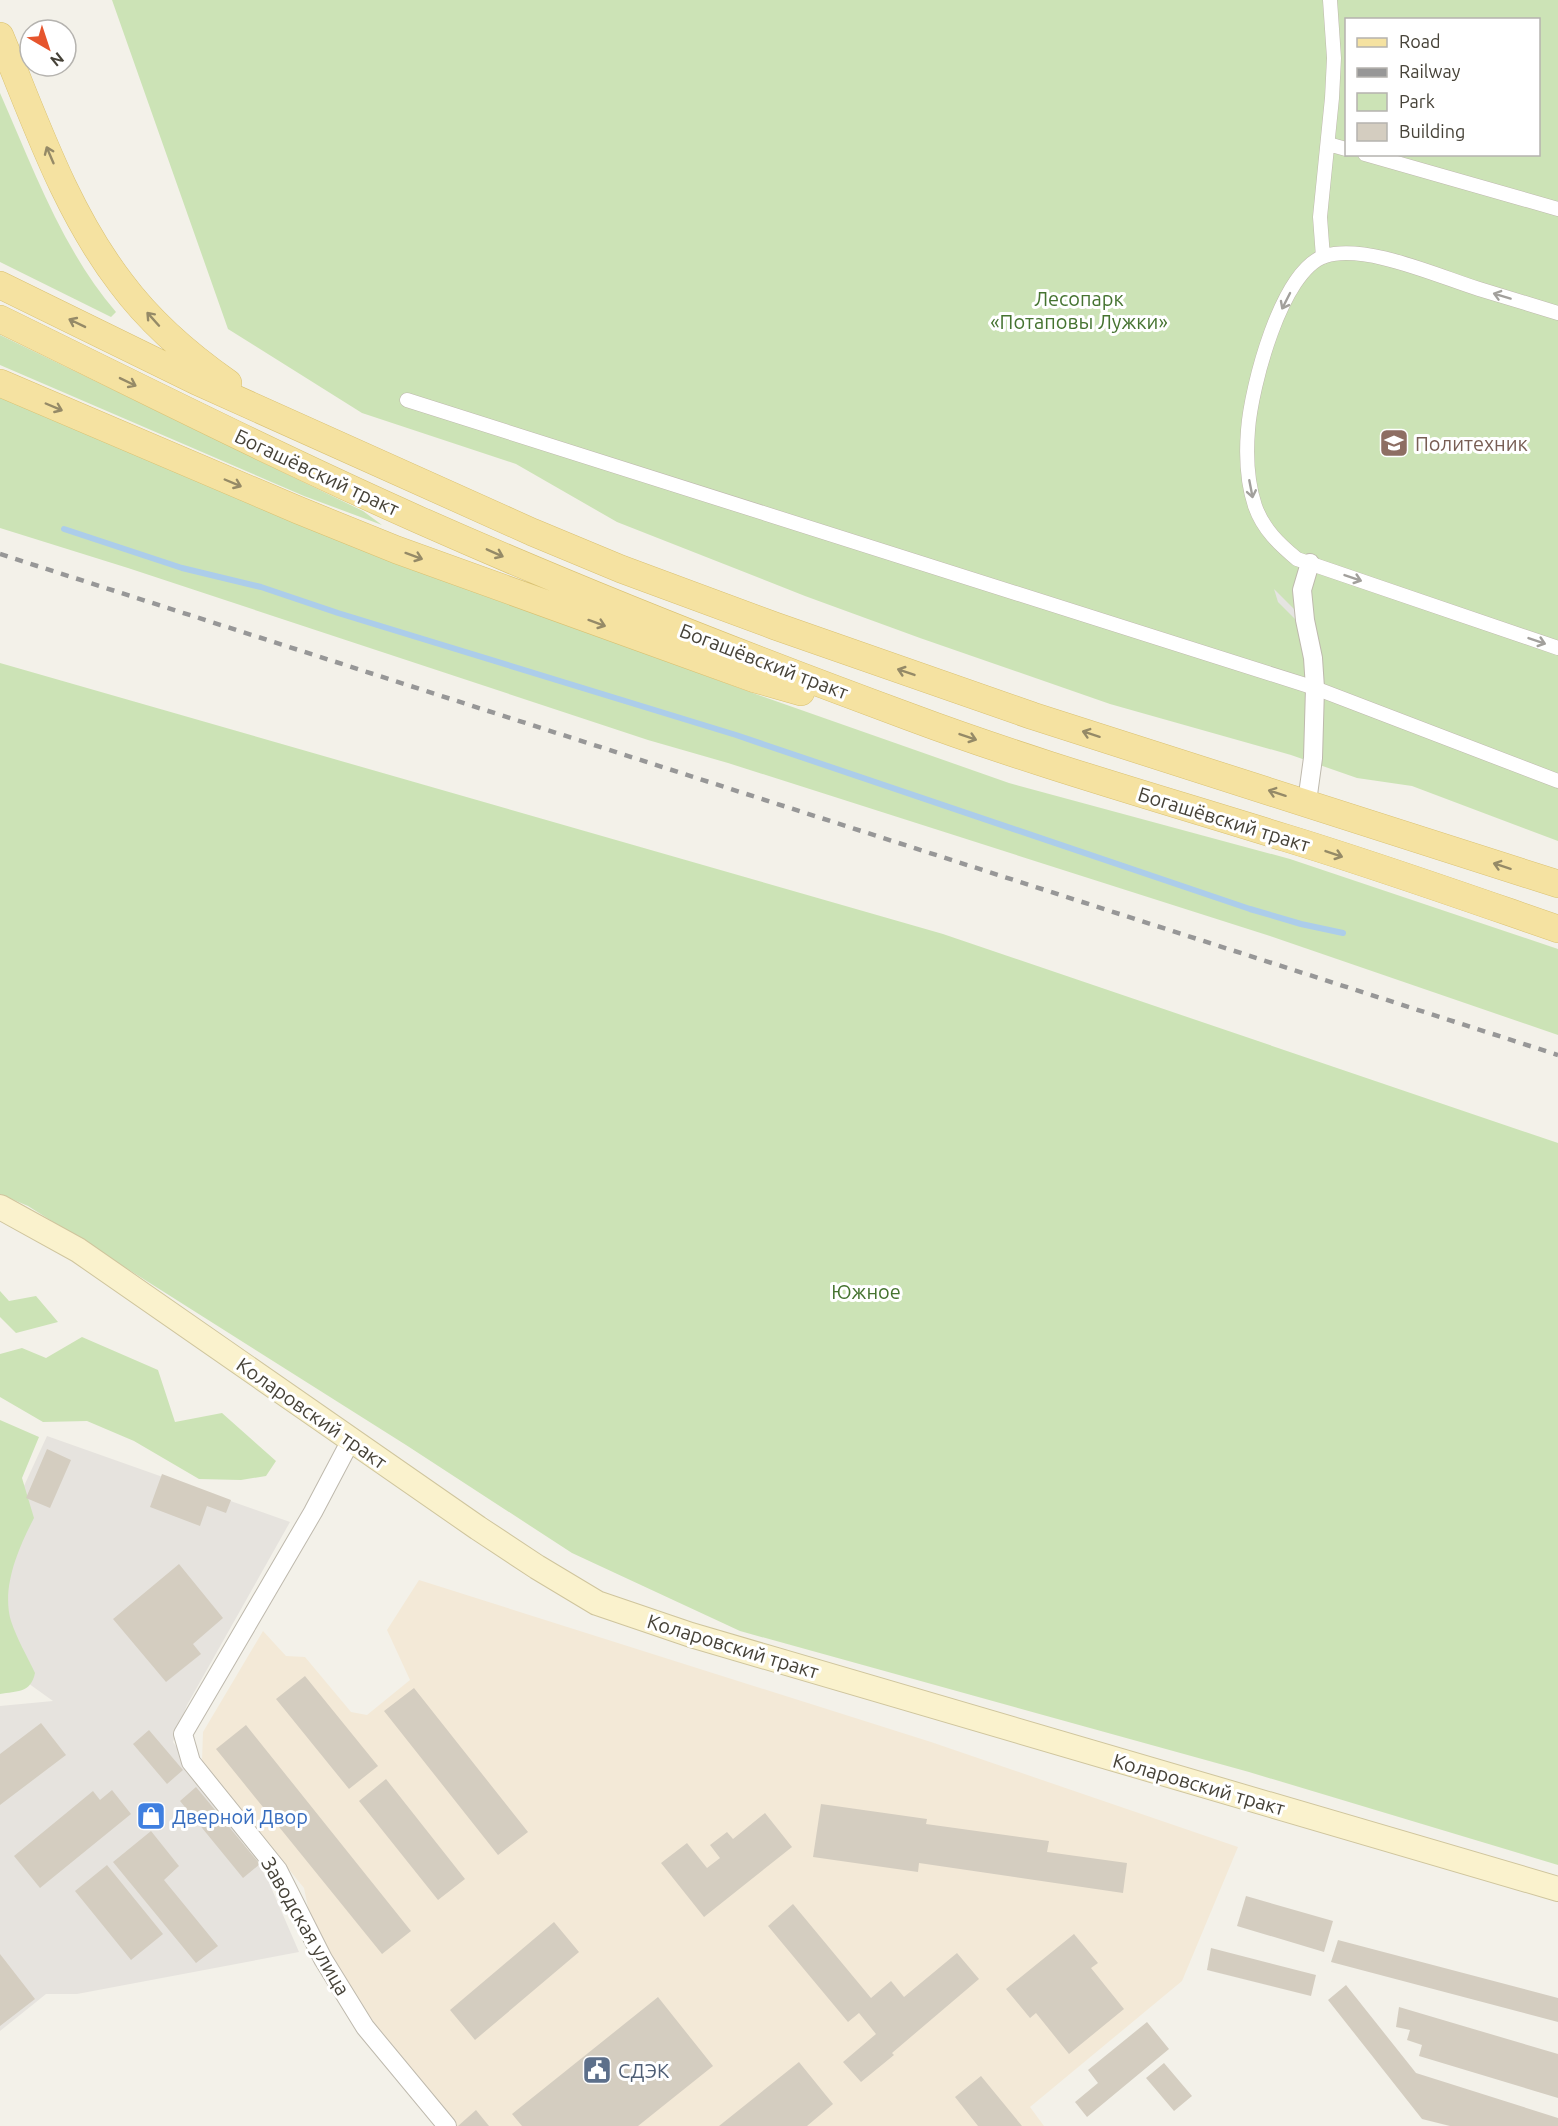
<svg xmlns="http://www.w3.org/2000/svg" width="1558" height="2126" viewBox="0 0 1558 2126" font-family="Ubuntu,sans-serif">
<style>
.commercial{fill:#f3e9d7}
.industrial{fill:#e6e3de}
.green{fill:#cce3b6;fill-rule:evenodd}
.parking{fill:#e5e4e1}
.lines{fill:none;stroke-linecap:round;stroke-linejoin:round}
.stream{stroke:#accdea;stroke-width:6}
.building{fill:#d4cdc0}
.pedestrian-casing{stroke:#beb9ad;stroke-width:15}
.minor-casing{stroke:#beb9ad;stroke-width:20}
.secondary-casing{stroke:#cfc59d;stroke-width:26}
.primary-casing{stroke:#d9c172;stroke-width:28}
.pedestrian{stroke:#fff;stroke-width:14}
.minor{stroke:#fff;stroke-width:18}
.secondary{stroke:#faf2cd;stroke-width:24}
.primary{stroke:#f5e2a1;stroke-width:27}
.rail{stroke:#979797;stroke-width:4.5;stroke-dasharray:8 8;stroke-linecap:butt}
.oneway{stroke:#958a67}
.oneway2{stroke:#a2a09c}
.labels{text-anchor:middle;dominant-baseline:central;stroke-width:6;stroke-linejoin:round;paint-order:stroke}
.park-label{font-size:20px;fill:#457330;stroke:#fff}
.education-label{font-size:20px;fill:#785e54;stroke:#fff;text-anchor:start}
.street-label{font-size:20px;fill:#464238;stroke:#fff}
.shop-label{font-size:20px;fill:#366cbe;stroke:#fff;text-anchor:start}
.service-label{font-size:20px;fill:#4e5e75;stroke:#fff;text-anchor:start}
</style>
<rect width="100%" height="100%" fill="#f3f1e9"/>
<path class="commercial" d="M419,1580L931,1742L1238,1847L1182,1981L1030,2107L1044,2126H457L374,2023L330,1954L310,1917L304,1888L202,1762L203,1732L263,1631L286,1656L305,1657L351,1712L367,1715L410,1680L387,1630Z"/>
<path class="industrial" d="M47,1436L290,1522L187,1705L173,1742L267,1878L299,1952L77,1994H46L0,2031V1706L53,1701L0,1663L1,1536Z"/>
<path class="green" d="M112,0H1558V841L1412,786L1357,778L1291,755L1110,704L920,638L805,596L617,522L516,464L362,413L228,329ZM1346,20H1538V154H1346Z
M0,93C33,168 62,249 116,312L111,317L0,262Z
M0,335L363,511L382,525L304,496L0,365Z
M0,397L500,600L750,692L1009,783L1290,859L1558,949V1035L1270,936L728,763L648,740L128,568L0,528Z
M0,663L943,934L1558,1143V1865L1249,1772L740,1631L572,1553L406,1445L28,1206L0,1194Z
M0,1291L9,1301L36,1296L58,1322L16,1333L0,1317Z
M82,1337L158,1370L175,1422L222,1413L276,1461L266,1476L241,1480L199,1479L134,1441L87,1421L43,1422L0,1397V1354L22,1348L46,1358Z
M0,1420L39,1437L22,1478L34,1518C19,1547 1,1587 11,1621C17,1639 27,1656 35,1673C31,1693 17,1691 0,1694Z"/>
<path class="parking" d="M1274,589L1305,620L1308,632L1278,602Z"/>
<g class="lines">
<path class="stream" d="M64,529L182,568L261,587L338,613L736,735L1250,909L1301,924L1343,933"/>
</g>
<path class="building" d="M47,1449L71,1460L50,1508L26,1498Z
M162,1474L231,1500L226,1513L207,1506L200,1526L150,1507Z
M179,1564L223,1618L193,1644L201,1654L166,1682L113,1619Z
M305,1676L378,1766L349,1789L276,1699Z
M414,1688L528,1832L498,1855L384,1711Z
M41,1723L66,1755L0,1805V1754Z
M246,1725L411,1931L382,1954L216,1749Z
M149,1730L183,1770L167,1784L133,1744Z
M386,1779L465,1879L438,1900L359,1801Z
M196,1787L260,1864L243,1878L180,1801Z
M112,1790L131,1814L40,1888L14,1856L93,1791L100,1800Z
M821,1804L927,1819L926,1824L1049,1841L1047,1852L1127,1863L1123,1893L919,1863L918,1872L813,1857Z
M765,1813L792,1847L704,1917L661,1863L687,1843L707,1868L720,1858L710,1845L727,1832L733,1839Z
M151,1831L179,1866L164,1880L218,1946L196,1963L113,1862Z
M107,1865L163,1934L131,1960L75,1891Z
M1246,1896L1333,1921L1324,1952L1237,1926Z
M793,1904L871,1998L891,1981L904,1997L957,1953L979,1979L892,2053L894,2055L861,2082L843,2062L876,2034L859,2013L848,2022L768,1926Z
M554,1922L579,1952L475,2040L450,2010Z
M1074,1934L1098,1963L1091,1968L1124,2009L1069,2054L1036,2013L1030,2018L1006,1989Z
M1338,1940L1558,1998V2022L1331,1962Z
M1211,1948L1316,1975L1311,1996L1207,1970Z
M0,1954L35,1999L0,2026Z
M1346,1985L1416,2073L1558,2118V2126H1450L1422,2119L1328,2000Z
M658,1997L713,2066L638,2126H522L512,2114Z
M1399,2007L1558,2054V2098L1419,2056L1422,2045L1407,2040L1410,2030L1396,2027Z
M1147,2022L1169,2049L1087,2117L1075,2102L1098,2083L1088,2070Z
M799,2062L833,2104L807,2126H719Z
M1164,2063L1192,2096L1174,2111L1146,2078Z
M981,2076L1022,2126H978L955,2097Z
M476,2110L489,2126H458Z"/>
<g class="lines">
<g class="pedestrian-casing">
<path id="pedestrian" d="M1328,144L1346,149
M1365,154L1558,209
M1323,257L1320,217L1332,98L1334,58L1330,0
M1558,313C1532,305 1506,297 1479,289C1440,277 1365,243 1325,256C1281,270 1251,388 1248,430C1246,455 1247,482 1255,506C1263,529 1279,544 1297,559L1558,648
M407,400L1315,688L1558,781"/>
</g>
<g class="minor-casing">
<path id="minor" d="M1307,802L1313,758L1315,688L1313,658L1305,620L1302,590L1310,563
M351,1440L313,1512L183,1734L191,1762L278,1870L323,1959L365,2027L447,2126"/>
</g>
<g class="secondary-casing">
<path id="secondary" d="M0,1207L78,1250L478,1528L537,1567L597,1603L691,1635L1558,1889"/>
</g>
<g class="primary-casing">
<path id="primary" d="M0,36C35,120 65,210 121,283C150,322 188,355 228,383
M0,285L196,381L532,532L621,569L775,626L1033,716L1558,884
M0,319C139,387 276,456 417,519C579,591 744,656 910,717C1033,763 1161,799 1286,838C1378,866 1468,898 1558,929
M0,383L298,510L397,550L755,679L801,692"/>
</g>
<use href="#pedestrian" class="pedestrian"/>
<use href="#minor" class="minor"/>
<use href="#secondary" class="secondary"/>
<use href="#primary" class="primary"/>
<path class="rail" d="M0,554L1558,1055"/>
</g>
<defs><path id="oneway-shaft" d="M-6 0H5M1.5-3L5.5 0L1.5 3" fill="none" stroke-width="1.6" stroke-linecap="round" stroke-linejoin="round" transform="scale(1.5)"/></defs>
<g class="oneway">
<use href="#oneway-shaft" transform="translate(50 155) rotate(-113)"/>
<use href="#oneway-shaft" transform="translate(153 319) rotate(-132)"/>
<use href="#oneway-shaft" transform="translate(77 323) rotate(-154)"/>
<use href="#oneway-shaft" transform="translate(128 382) rotate(26)"/>
<use href="#oneway-shaft" transform="translate(54 407) rotate(23)"/>
<use href="#oneway-shaft" transform="translate(233 483) rotate(23)"/>
<use href="#oneway-shaft" transform="translate(495 553) rotate(24)"/>
<use href="#oneway-shaft" transform="translate(414 556) rotate(20)"/>
<use href="#oneway-shaft" transform="translate(597 623) rotate(20)"/>
<use href="#oneway-shaft" transform="translate(906 672) rotate(-161)"/>
<use href="#oneway-shaft" transform="translate(1091 734) rotate(-162)"/>
<use href="#oneway-shaft" transform="translate(968 737) rotate(19)"/>
<use href="#oneway-shaft" transform="translate(1277 793) rotate(-162)"/>
<use href="#oneway-shaft" transform="translate(1334 854) rotate(19)"/>
<use href="#oneway-shaft" transform="translate(1502 866) rotate(-162)"/>
</g>
<g class="oneway2">
<use href="#oneway-shaft" transform="translate(1502 296) rotate(-163)"/>
<use href="#oneway-shaft" transform="translate(1286 301) rotate(117)"/>
<use href="#oneway-shaft" transform="translate(1251 489) rotate(79)"/>
<use href="#oneway-shaft" transform="translate(1353 578) rotate(19)"/>
<use href="#oneway-shaft" transform="translate(1537 641) rotate(19)"/>
</g>
<defs>
<g id="university-square" transform="scale(1.5)"><rect x="-9" y="-9" width="18" height="18" rx="4" fill="#8d6e63" stroke="#fff"/><path d="M0-5L7-2L0 1L-7-2ZM-4 1L0 2.5L4 1V4Q0 6-4 4Z" fill="#fff"/></g>
<g id="shop-square" transform="scale(1.5)"><rect x="-9" y="-9" width="18" height="18" rx="4" fill="#3f7fe0" stroke="#fff"/><path d="M-5-2.5h2.3a2.7 3.5 0 0 1 5.4 0H5L5.5 6h-11ZM-1.5-2.5h3a1.5 2.3 0 0 0-3 0Z" fill="#fff"/></g>
<g id="civic-square" transform="scale(1.5)"><rect x="-9" y="-9" width="18" height="18" rx="4" fill="#5c6f8a" stroke="#fff"/><path d="M-.6-6.5H3V-4.5H.6V-3L4-1V1h2V6H-6V1h2V-1L-.6-3ZM-1.2 2.5V6h2.4V2.5Z" fill="#fff"/></g>
</defs>
<g fill-rule="evenodd">
<use href="#university-square" x="1394" y="443"/>
<use href="#shop-square" x="151" y="1816"/>
<use href="#civic-square" x="597" y="2070"/>
</g>
<g class="labels">
<g class="park-label">
<text x="1079" y="298">Лесопарк<tspan x="1079" dy="23">«Потаповы Лужки»</tspan></text>
<text x="866" y="1291">Южное</text>
</g>
<g class="education-label">
<text x="1415" y="443">Политехник</text>
</g>
<g class="street-label">
<text transform="translate(317 472) rotate(25)">Богашёвский тракт</text>
<text transform="translate(764 661) rotate(21)">Богашёвский тракт</text>
<text transform="translate(1224 819) rotate(17)">Богашёвский тракт</text>
<text transform="translate(312 1413) rotate(35)">Коларовский тракт</text>
<text transform="translate(733 1646) rotate(17)">Коларовский тракт</text>
<text transform="translate(1199 1784) rotate(16)">Коларовский тракт</text>
<text transform="translate(306 1926) rotate(60)">Заводская улица</text>
</g>
<g class="shop-label">
<text x="172" y="1816">Дверной Двор</text>
</g>
<g class="service-label">
<text x="618" y="2070">СДЭК</text>
</g>
</g>
<rect x="1345" y="18" width="195" height="138" fill="#ffffff" stroke="#b5b3af" stroke-width="1.5"/>
<rect x="1357" y="38" width="30" height="9" fill="#f5e2a1" stroke="#b5b3af" stroke-width="1.5"/>
<text x="1399" y="48" font-size="18" fill="#464238">Road</text>
<rect x="1357" y="68" width="30" height="9" fill="#979797" stroke="#b5b3af" stroke-width="1.5"/>
<text x="1399" y="78" font-size="18" fill="#464238">Railway</text>
<rect x="1357" y="93" width="30" height="18" fill="#cce3b6" stroke="#b5b3af" stroke-width="1.5"/>
<text x="1399" y="108" font-size="18" fill="#464238">Park</text>
<rect x="1357" y="123" width="30" height="18" fill="#d4cdc0" stroke="#b5b3af" stroke-width="1.5"/>
<text x="1399" y="138" font-size="18" fill="#464238">Building</text>
<g transform="translate(48 48) rotate(141)"><circle r="28" fill="#ffffff" stroke="#b5b3af" stroke-width="1.5"/>
<path d="M0-4.5L10 22L0 15L-10 22Z" fill="#e6552d"/>
<text y="-9" font-size="16" font-weight="bold" text-anchor="middle" fill="#464238">N</text>
</g>
</svg>
